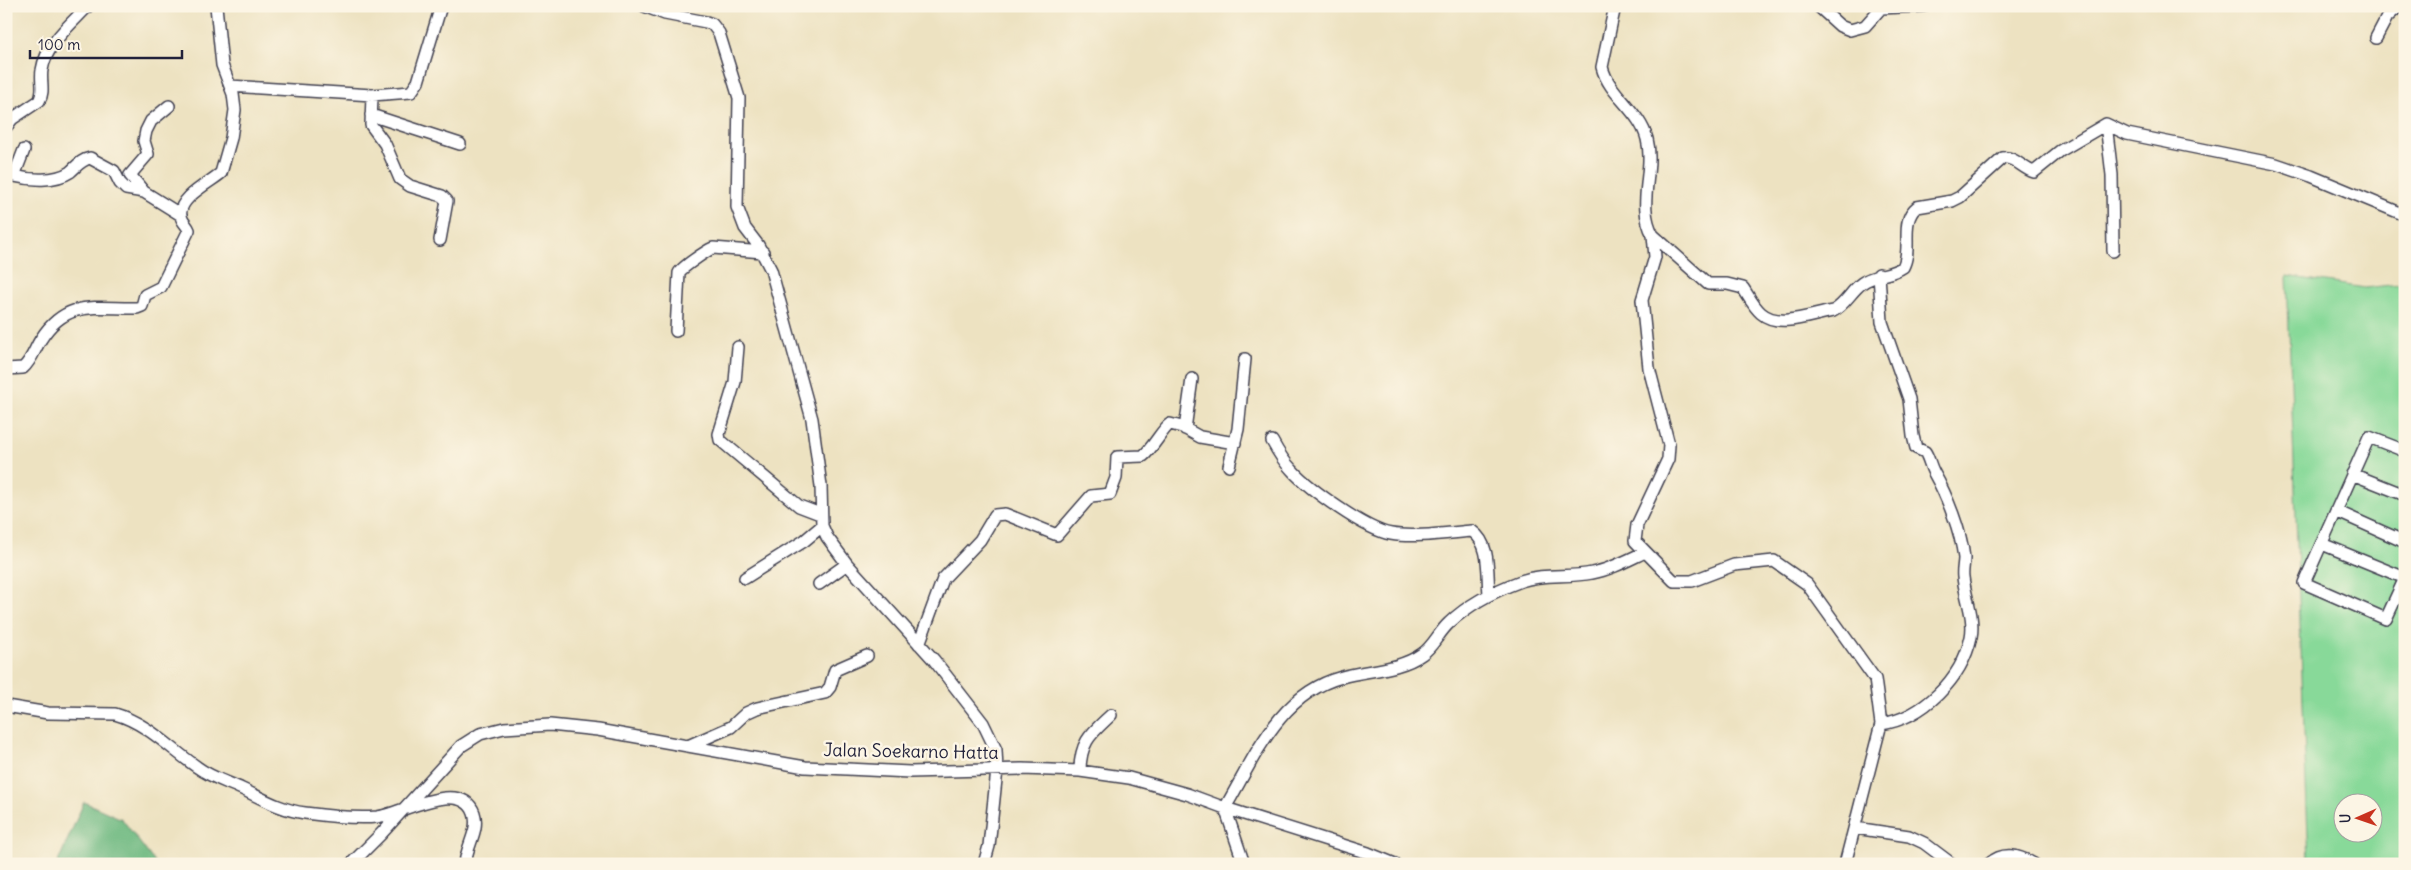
<svg xmlns="http://www.w3.org/2000/svg" width="2411" height="870" viewBox="0 0 2411 870" font-family="Delius,sans-serif">
<style>
.green{fill:#88d999;stroke:#557e6a;fill-rule:evenodd}
.forest{fill:#6eb981;stroke:#486e5e}
.lines{fill:none;stroke-linecap:round;stroke-linejoin:round}
.minor-casing{stroke:#403f4f;stroke-width:14}
.minor{stroke:#fff;stroke-width:11}
.labels{text-anchor:middle;dominant-baseline:central;stroke-width:5;stroke-linejoin:round;paint-order:stroke}
.street-label{font-size:18px;fill:#22223b;stroke:#fcf5e5}
</style>
<rect width="100%" height="100%" fill="#fcf5e5"/>
<filter id="ink" filterUnits="userSpaceOnUse"><feTurbulence type="fractalNoise" baseFrequency=".02" numOctaves="2"/><feDisplacementMap in="SourceGraphic" scale="10" xChannelSelector="R" yChannelSelector="G"/><feConvolveMatrix kernelMatrix="1 2 1 2 8 2 1 2 1" color-interpolation-filters="sRGB"/></filter>
<filter id="wash" filterUnits="userSpaceOnUse"><feTurbulence type="fractalNoise" baseFrequency=".0096" numOctaves="4" result="noise"/><feDisplacementMap in="SourceGraphic" scale="20" xChannelSelector="R" yChannelSelector="G"/><feGaussianBlur stdDeviation="1.12" result="paint"/><feColorMatrix in="noise" values="0 0 0 0 0 0 0 0 0 0 0 0 0 0 0 0 0 1.4 0 .05"/><feComposite in="paint" operator="in"/></filter>
<g filter="url(#wash)">
<rect width="100%" height="100%" fill="#ede2c1"/>
<path class="green" d="M2405,272V864H2309L2287,276L2365,288L2399,284ZM2344,802H2374V832H2344Z"/>
<path class="forest" d="M84,802L122,819L156,864H57Z"/>
</g>
<g filter="url(#ink)">
<g class="lines">
<g class="minor-casing">
<path id="minor" d="M644,6L665,14L706,22L712,24L719,33L739,98L737,207L745,228L758,245L771,270L812,419L821,486L822,526L827,537L847,564L934,660L983,723L996,750L997,770L989,846L984,864
M1615,6L1602,67C1609,95 1640,111 1647,139C1655,170 1636,205 1653,235
M1818,6L1840,26L1850,30L1865,26L1881,8L1923,6
M2376,38L2387,17L2399,6
M230,86L372,95L411,92L418,82L441,6
M372,95L371,125L385,144L400,179L410,186L442,196L447,201L440,240
M169,106L151,121L146,131L144,141L148,154L130,175L144,192L181,215
M371,115L460,144
M2106,124L2112,175L2113,251
M6,127L12,119L39,101C45,92 40,80 42,70C46,44 71,24 88,6
M24,150L14,176C30,180 55,182 70,172C77,166 81,160 90,158L114,171L120,183L126,189L144,192
M1879,274L1882,322L1909,399L1913,436L1916,448L1925,452C1929,458 1930,466 1934,473C1947,496 1961,531 1964,558C1964,564 1962,571 1963,577C1965,597 1975,617 1971,637C1962,679 1923,718 1881,724
M676,331L679,273C681,268 706,251 713,248L763,252
M738,347L735,382L719,434L720,440L799,506L820,514
M6,369L23,368C32,360 35,348 41,339C67,298 98,309 137,308L142,306L145,295L161,287L189,230C187,225 182,222 181,216C177,198 211,182 221,173L231,138L235,110L233,94L222,65L216,6
M1185,429L1192,379
M1272,441C1278,452 1283,461 1292,470C1309,489 1366,530 1391,534C1414,538 1448,533 1472,531C1491,544 1487,573 1489,594
M2405,451L2369,437L2304,583L2386,619L2405,578
M1229,466L1238,429L1245,359
M2352,474L2405,495
M2336,511L2405,542
M2322,544L2405,578
M745,578L804,541L822,526
M819,584L847,564
M919,644L943,579L980,540L995,515L1005,514L1057,535L1091,496L1110,494L1116,478L1117,457L1143,456C1153,448 1163,428 1170,424L1182,427L1200,437L1235,443
M6,706L48,713L115,714C147,723 171,749 197,767C210,777 227,782 242,789C263,799 281,810 305,813C328,816 354,819 377,817C401,814 461,778 474,813C480,830 466,846 465,864
M688,746L731,727L746,713L757,708L825,693L830,687L835,670L867,656
M1080,771C1080,741 1092,733 1111,715
M1855,828L1909,836L1924,843L1952,864
M351,864L381,834L461,746L480,734L504,728L550,725L598,730L805,767L910,772L1022,769L1080,771L1129,778L1187,794L1225,808L1368,853L1395,864
M1244,864L1225,808C1255,757 1279,694 1342,677C1367,670 1400,670 1422,654C1433,647 1439,632 1449,623C1470,603 1494,591 1521,581C1544,573 1568,578 1592,573C1610,570 1628,560 1645,552
M1845,864L1881,724L1875,679L1807,584L1774,561L1734,565L1692,581H1674L1635,541L1637,525L1668,459L1669,445L1649,368L1642,300L1655,257L1653,235L1708,284H1727L1743,288C1749,297 1753,306 1761,313C1779,329 1813,314 1833,311C1845,305 1851,291 1862,283C1874,274 1890,276 1903,267C1913,249 1899,221 1917,207L1952,201L1960,197L2003,158C2014,156 2023,169 2034,172L2060,151L2106,124L2127,134L2276,164L2311,176L2405,215
M1989,864C2003,851 2018,855 2034,864"/>
</g>
<use href="#minor" class="minor"/>
</g>
</g>
<g class="labels">
<g class="street-label">
<text transform="translate(911 751) rotate(1)">Jalan Soekarno Hatta</text>
</g>
</g>
<rect width="2411" height="870" fill="none" stroke="#fcf5e5" stroke-width="25"/>
<g transform="translate(2358 818) rotate(268)"><circle r="24" fill="#fcf5e5" stroke="#a5a1a1"/>
<path d="M0-4L9 19L0 12L-9 19Z" fill="#c8321e"/>
<text y="-8" font-size="14" font-weight="bold" text-anchor="middle" fill="#22223b">U</text>
</g>
<path d="M30 50v8h152v-8" fill="none" stroke="#22223b" stroke-width="2.5"/>
<text x="38" y="50" font-size="15" fill="#22223b" stroke="#fcf5e5" stroke-width="4" paint-order="stroke">100 m</text>
</svg>
